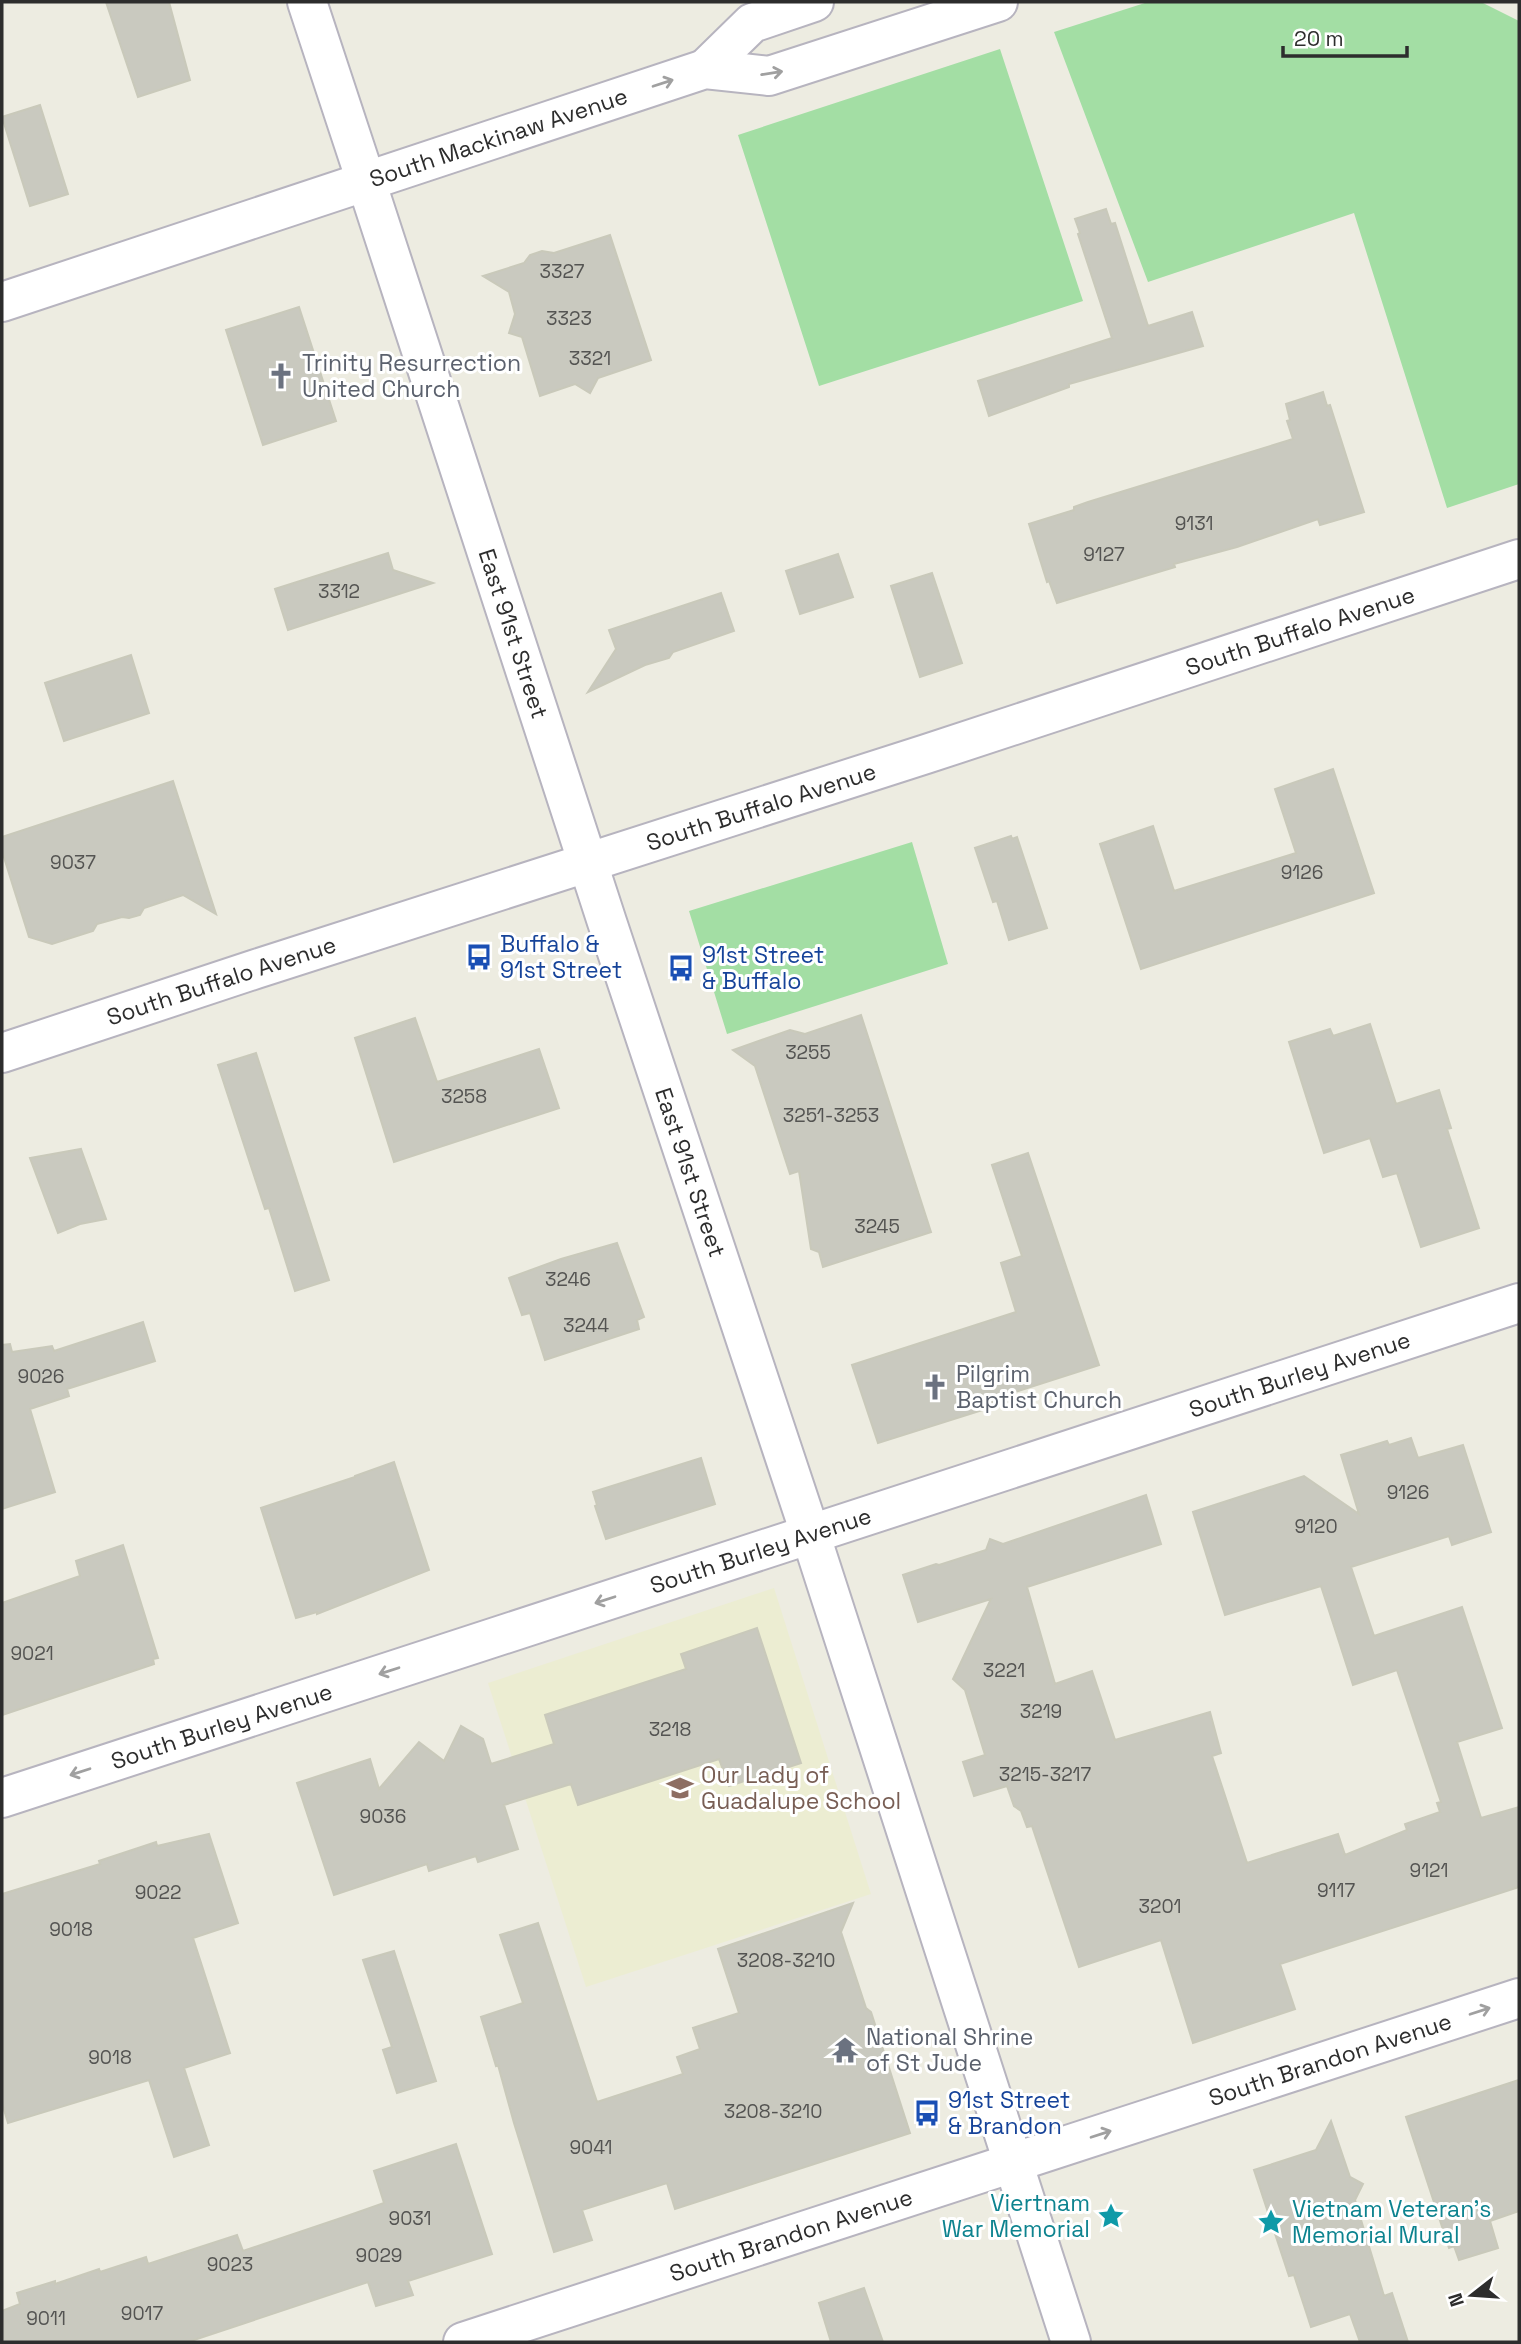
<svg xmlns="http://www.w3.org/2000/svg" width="1521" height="2344" viewBox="0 0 1521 2344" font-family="'Space Grotesk',sans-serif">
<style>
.education{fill:#ecedd2}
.green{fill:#a3dea4}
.building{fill:#c9c9bf;stroke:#c9c9ba;stroke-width:2}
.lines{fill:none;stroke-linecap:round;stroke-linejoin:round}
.minor-casing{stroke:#b7b4bf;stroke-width:42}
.tertiary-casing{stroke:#b7b4bf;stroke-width:42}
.secondary-casing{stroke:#b7b4bf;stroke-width:42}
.minor{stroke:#fff;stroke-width:38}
.tertiary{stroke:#fff;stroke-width:38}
.secondary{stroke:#fff;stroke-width:38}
.oneway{stroke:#a0a0a0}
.labels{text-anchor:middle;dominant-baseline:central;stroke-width:6;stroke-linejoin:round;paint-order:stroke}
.number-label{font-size:19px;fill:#545452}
.street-label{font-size:23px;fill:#2d2d2d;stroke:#fff}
.worship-label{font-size:23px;fill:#5b616d;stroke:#fff;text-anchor:start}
.transit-label{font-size:23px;fill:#164399;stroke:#fff;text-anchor:start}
.education-label{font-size:23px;fill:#785e54;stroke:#fff;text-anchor:start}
.culture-label{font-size:23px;fill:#0d838f;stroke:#fff;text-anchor:end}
</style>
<rect width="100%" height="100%" fill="#edece1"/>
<path class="education" d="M774,1588L871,1894L586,1987L488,1683Z"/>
<path class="green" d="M1148,2H1481L1519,21V484L1447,508L1354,213L1148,282L1054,32Z
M1000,49L1083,301L819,386L738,135Z
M912,842L948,964L727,1034L689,911Z"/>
<path class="building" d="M106,2H169L190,80L138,97Z
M40,105L68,194L30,206L2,117Z
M1106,209L1111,224L1115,223L1148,326L1192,312L1203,346L1069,384V387L989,416L978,381L1112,338L1078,234L1080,233L1075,219Z
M610,235L651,360L598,378L590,393L575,384L540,396L522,337L509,333L515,314L509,292L483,276L524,263L530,255L542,251L554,253Z
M299,307L336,421L263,445L226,330Z
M1323,392L1327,406L1330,405L1364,512L1320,525L1318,519L1237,547L1174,564L1175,567L1145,576L1057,603L1049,581L1047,582L1029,524L1074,510V507L1088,502L1293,439L1287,421L1290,420L1286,404Z
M388,553L393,570L433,583L288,630L275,589Z
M838,554L853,597L800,614L786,571Z
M932,573L962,663L920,677L891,586Z
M721,593L734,631L673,652L669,658L645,665L588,692L616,649L609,630Z
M131,655L149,713L64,741L45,683Z
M1333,769L1374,893L1141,969L1100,844L1153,826L1174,891L1296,853L1275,789Z
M173,781L216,914L183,895L144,908L140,915L129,918L122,917L97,924L93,931L52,944L29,937L2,851V837Z
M1011,836L1012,839L1017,837L1047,928L1009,940L997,901L993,902L975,848Z
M861,1015L931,1232L823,1267L819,1252L811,1249L799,1171L790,1174L755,1066L733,1050L790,1030L805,1034Z
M415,1018L437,1082L539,1049L559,1108L394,1162L355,1038Z
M1370,1024L1396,1104L1439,1090L1451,1128L1447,1129L1479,1228L1421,1247L1397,1173L1383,1177L1370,1138L1324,1153L1289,1042L1330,1029L1333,1036Z
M256,1053L329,1280L295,1291L269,1208L265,1209L218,1065Z
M81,1149L106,1219L80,1224L58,1233L30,1158Z
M1028,1153L1099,1365L1012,1393L1014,1400L878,1443L852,1365L1016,1312L1001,1263L1022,1256L992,1165Z
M617,1243L644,1317L637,1320L639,1329L545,1360L530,1313L522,1315L509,1278L561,1259Z
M143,1322L155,1361L67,1389L69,1396L30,1409L55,1492L2,1509V1345L10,1344L12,1352L52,1346L54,1351Z
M1411,1438L1418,1458L1463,1445L1491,1532L1452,1545L1449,1536L1351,1567L1374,1636L1462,1607L1502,1728L1457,1742L1481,1818L1519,1807V1887L1280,1964L1295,2009L1193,2043L1161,1940L1079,1967L1032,1826L1027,1827L1021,1811L1014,1806L1007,1786L974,1796L963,1762L985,1755L965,1690L953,1679L991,1599L918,1622L903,1575L936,1564L939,1565L986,1550L990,1539L1003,1544L1146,1495L1161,1544L1027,1587L1055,1684L1092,1671L1115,1740L1210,1712L1221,1753L1212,1756L1247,1863L1338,1834L1345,1855L1407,1830L1405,1824L1440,1812L1437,1803L1441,1802L1397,1670L1353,1685L1321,1586L1225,1615L1193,1512L1304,1476L1359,1514L1341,1455L1387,1441L1389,1445Z
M701,1458L715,1504L606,1539L595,1506L597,1505L593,1492Z
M394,1462L429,1570L317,1614V1612L296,1618L261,1508L355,1477V1476Z
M123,1545L158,1658L153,1659L154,1664L2,1715V1603L80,1576L76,1561Z
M757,1628L801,1763L729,1786L719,1759L578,1805L571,1784L504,1805L518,1849L478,1862L476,1856L429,1871L427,1864L334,1895L297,1783L370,1759L379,1789L419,1742L444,1761L461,1726L483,1739L491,1764L554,1744L545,1715L686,1669L681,1654Z
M209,1834L238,1923L193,1938L230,2053L184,2068L209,2145L174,2157L149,2080L8,2123L2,2103V1894L100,1864L99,1861L156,1842L157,1846Z
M853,1903L841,1932L866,2008L871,2012L910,2133L675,2209L667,2183L582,2210L592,2240L554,2252L514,2123L498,2065L496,2066L481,2017L523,2003L500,1935L538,1923L597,2102L683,2074L677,2057L700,2049L693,2028L739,2013L718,1949Z
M394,1951L436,2081L397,2093L383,2050L392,2047L363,1960Z
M1519,2080V2211L1490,2221L1498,2248L1459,2260L1454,2246L1449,2248L1406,2117Z
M1331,2121L1350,2177L1363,2184L1355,2200L1384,2296L1392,2293L1408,2342H1360L1350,2314L1311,2327L1294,2275L1289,2276L1254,2170L1316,2150Z
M456,2144L492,2254L408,2281L413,2295L376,2306L368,2282L188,2342H2V2311L20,2304L17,2293L55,2281V2284L99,2269L100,2272L146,2257L148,2264L237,2235L243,2251L347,2216L384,2203L374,2171Z
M864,2288L883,2342H831L819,2303Z"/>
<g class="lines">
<g class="minor-casing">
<g id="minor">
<path d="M307,2L366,181"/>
<path id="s1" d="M2,1798L1519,1303"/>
<path id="s2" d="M463,2342L1519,1998"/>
</g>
</g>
<g class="tertiary-casing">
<g id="tertiary">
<path id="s3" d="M366,181L607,922L810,1533L1071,2342"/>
<path id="s4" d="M2,1053L256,969L926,754L1519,559"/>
</g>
</g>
<g class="secondary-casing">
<g id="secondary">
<path d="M705,69L752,23L814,2"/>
<path id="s5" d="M2,302L705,69L769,76L998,2"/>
</g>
</g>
<use href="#minor" class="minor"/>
<use href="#tertiary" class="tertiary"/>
<use href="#secondary" class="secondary"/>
</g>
<defs><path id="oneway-shaft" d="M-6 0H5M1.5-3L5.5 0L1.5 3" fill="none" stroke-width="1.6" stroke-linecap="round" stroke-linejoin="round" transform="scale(1.75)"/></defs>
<g class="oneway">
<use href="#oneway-shaft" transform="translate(772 73) rotate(-9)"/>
<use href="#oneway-shaft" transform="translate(663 83) rotate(-18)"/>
<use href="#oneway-shaft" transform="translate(605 1600) rotate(162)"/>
<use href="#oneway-shaft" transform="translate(389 1671) rotate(162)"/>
<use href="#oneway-shaft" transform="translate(80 1772) rotate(162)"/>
<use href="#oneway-shaft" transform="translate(1480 2011) rotate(-18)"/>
<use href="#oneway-shaft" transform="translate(1101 2134) rotate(-18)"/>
</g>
<defs>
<g id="church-bare" transform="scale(2.1)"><path d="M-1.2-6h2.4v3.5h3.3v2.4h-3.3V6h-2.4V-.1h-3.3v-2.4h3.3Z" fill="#6b7280" stroke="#fff" stroke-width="2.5" paint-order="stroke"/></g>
<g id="bus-bare" transform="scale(2.1)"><path d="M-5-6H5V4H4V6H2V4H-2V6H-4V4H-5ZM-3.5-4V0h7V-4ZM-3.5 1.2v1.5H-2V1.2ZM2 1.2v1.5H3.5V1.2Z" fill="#1a4fb4" stroke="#fff" stroke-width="2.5" paint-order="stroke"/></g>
<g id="school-bare" transform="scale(2.1)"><path d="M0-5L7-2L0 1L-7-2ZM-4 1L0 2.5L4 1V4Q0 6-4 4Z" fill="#8d6e63" stroke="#fff" stroke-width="2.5" paint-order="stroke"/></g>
<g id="temple-bare" transform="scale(2.1)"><path d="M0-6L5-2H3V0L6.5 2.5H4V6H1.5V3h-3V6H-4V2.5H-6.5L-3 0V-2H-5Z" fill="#6b7280" stroke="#fff" stroke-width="2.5" paint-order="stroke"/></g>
<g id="sight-bare" transform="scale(2.1)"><path d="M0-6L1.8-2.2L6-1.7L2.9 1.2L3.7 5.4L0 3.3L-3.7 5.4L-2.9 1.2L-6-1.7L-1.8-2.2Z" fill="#0f9aa8" stroke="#fff" stroke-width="2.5" paint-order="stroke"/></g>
</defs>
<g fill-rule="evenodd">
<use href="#church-bare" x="281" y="376"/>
<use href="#bus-bare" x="479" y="957"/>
<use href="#bus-bare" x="681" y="968"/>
<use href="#church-bare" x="935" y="1387"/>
<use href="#school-bare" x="680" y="1788"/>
<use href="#temple-bare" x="845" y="2050"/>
<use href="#bus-bare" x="927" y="2113"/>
<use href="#sight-bare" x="1111" y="2216"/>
<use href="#sight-bare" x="1271" y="2222"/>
</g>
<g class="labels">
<g class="number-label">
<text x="562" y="271">3327</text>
<text x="569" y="318">3323</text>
<text x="590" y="358">3321</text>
<text x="1194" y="523">9131</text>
<text x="1104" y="554">9127</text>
<text x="339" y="591">3312</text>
<text x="73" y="862">9037</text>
<text x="1302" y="872">9126</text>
<text x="808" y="1052">3255</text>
<text x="464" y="1096">3258</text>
<text x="831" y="1115">3251-3253</text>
<text x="877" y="1226">3245</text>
<text x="568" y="1279">3246</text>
<text x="586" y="1325">3244</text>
<text x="41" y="1376">9026</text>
<text x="1408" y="1492">9126</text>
<text x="1316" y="1526">9120</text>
<text x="32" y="1653">9021</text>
<text x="1004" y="1670">3221</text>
<text x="1041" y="1711">3219</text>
<text x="670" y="1729">3218</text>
<text x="1045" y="1774">3215-3217</text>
<text x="383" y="1816">9036</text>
<text x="1429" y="1870">9121</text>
<text x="1336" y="1890">9117</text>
<text x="158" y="1892">9022</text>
<text x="1160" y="1906">3201</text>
<text x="71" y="1929">9018</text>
<text x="786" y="1960">3208-3210</text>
<text x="110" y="2057">9018</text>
<text x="773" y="2111">3208-3210</text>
<text x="591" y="2147">9041</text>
<text x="410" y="2218">9031</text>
<text x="379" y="2255">9029</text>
<text x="230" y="2264">9023</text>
<text x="142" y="2313">9017</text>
<text x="46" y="2318">9011</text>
</g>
<g class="street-label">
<text stroke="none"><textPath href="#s5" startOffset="523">South Mackinaw Avenue</textPath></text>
<text stroke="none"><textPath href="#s4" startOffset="1365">South Buffalo Avenue</textPath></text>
<text stroke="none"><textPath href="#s3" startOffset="476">East 91st Street</textPath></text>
<text stroke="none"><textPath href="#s4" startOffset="798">South Buffalo Avenue</textPath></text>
<text stroke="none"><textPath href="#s4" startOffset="231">South Buffalo Avenue</textPath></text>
<text stroke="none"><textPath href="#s3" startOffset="1043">East 91st Street</textPath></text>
<text stroke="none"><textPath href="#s1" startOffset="1365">South Burley Avenue</textPath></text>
<text stroke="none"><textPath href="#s1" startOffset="798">South Burley Avenue</textPath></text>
<text stroke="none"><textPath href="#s1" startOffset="231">South Burley Avenue</textPath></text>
<text stroke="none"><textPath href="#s2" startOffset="912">South Brandon Avenue</textPath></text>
<text stroke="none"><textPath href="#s2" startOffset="345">South Brandon Avenue</textPath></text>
</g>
<g class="worship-label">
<text x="302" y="363">Trinity Resurrection<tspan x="302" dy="26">United Church</tspan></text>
<text x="956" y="1374">Pilgrim<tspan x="956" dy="26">Baptist Church</tspan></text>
<text x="866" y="2037">National Shrine<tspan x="866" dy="26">of St Jude</tspan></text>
</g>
<g class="transit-label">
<text x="500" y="944">Buffalo &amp;<tspan x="500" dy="26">91st Street</tspan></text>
<text x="702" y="955">91st Street<tspan x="702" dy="26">&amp; Buffalo</tspan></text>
<text x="948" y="2100">91st Street<tspan x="948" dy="26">&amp; Brandon</tspan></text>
</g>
<g class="education-label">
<text x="701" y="1775">Our Lady of<tspan x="701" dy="26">Guadalupe School</tspan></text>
</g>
<g class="culture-label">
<text x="1090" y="2203">Viertnam<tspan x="1090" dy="26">War Memorial</tspan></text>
<text x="1292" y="2209" text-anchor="start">Vietnam Veteran's<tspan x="1292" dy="26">Memorial Mural</tspan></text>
</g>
</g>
<rect width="1521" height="2344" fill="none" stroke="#2d2d2d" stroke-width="7"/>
<g transform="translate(1472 2295) rotate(253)" stroke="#ffffff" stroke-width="5" paint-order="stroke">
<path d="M0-5L12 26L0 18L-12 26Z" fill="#2d2d2d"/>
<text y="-10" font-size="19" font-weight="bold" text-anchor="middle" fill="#2d2d2d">N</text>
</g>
<path d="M1283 46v10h124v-10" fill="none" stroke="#2d2d2d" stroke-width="3.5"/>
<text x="1294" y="46" font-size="21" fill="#2d2d2d" stroke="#ffffff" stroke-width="5" paint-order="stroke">20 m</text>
</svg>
